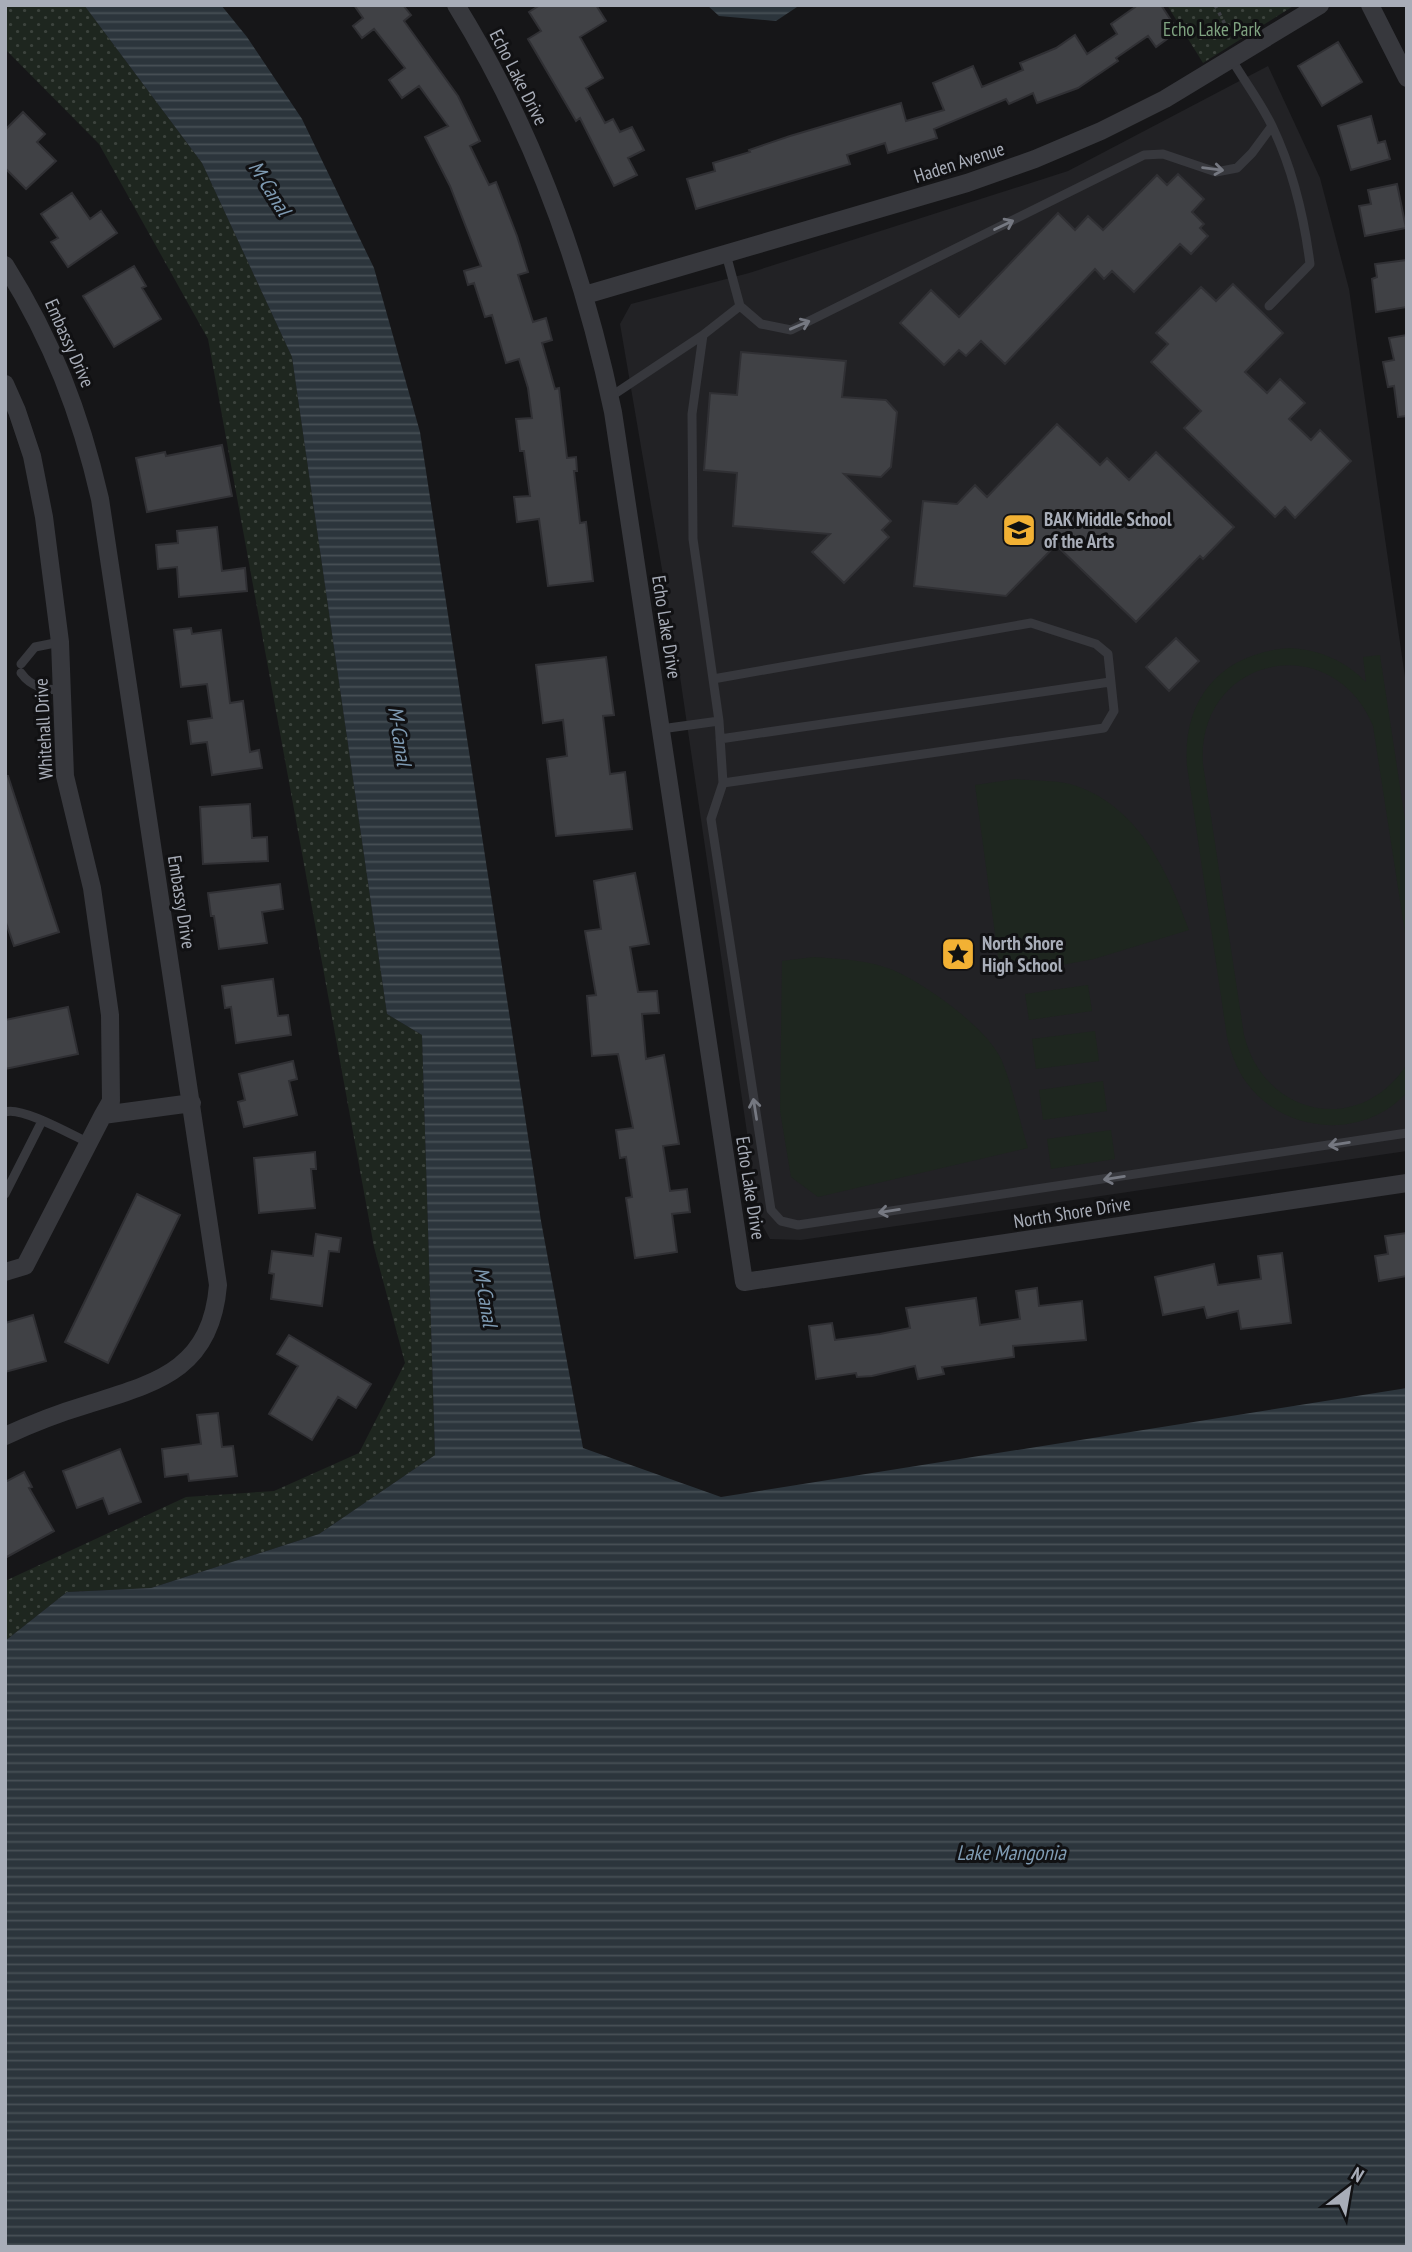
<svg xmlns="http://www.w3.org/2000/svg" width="1412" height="2252" viewBox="0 0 1412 2252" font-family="'PT Sans Narrow',sans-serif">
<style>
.built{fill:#222225}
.park{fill:url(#park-dots)}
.garden{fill:#1e261f}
.water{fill:url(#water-rules)}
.building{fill:#404145;stroke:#303034;stroke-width:2}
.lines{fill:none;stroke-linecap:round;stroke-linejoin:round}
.path{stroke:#3d3f44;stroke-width:3.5;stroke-dasharray:3.5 5;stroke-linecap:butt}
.service{stroke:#37383d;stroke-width:9}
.minor{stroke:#37383d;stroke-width:18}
.oneway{stroke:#757881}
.labels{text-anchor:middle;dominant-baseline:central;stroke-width:6;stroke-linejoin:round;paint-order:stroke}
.park-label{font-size:19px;fill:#7fa381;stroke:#111113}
.street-label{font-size:19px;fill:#a8adb8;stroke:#111113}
.poi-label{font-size:19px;font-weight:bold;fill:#a8adb8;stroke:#111113;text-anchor:start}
.water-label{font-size:21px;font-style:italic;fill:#7f9bb3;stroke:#111113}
</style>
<defs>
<pattern id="park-dots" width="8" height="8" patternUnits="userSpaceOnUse" patternTransform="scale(1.75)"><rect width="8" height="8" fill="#1e261f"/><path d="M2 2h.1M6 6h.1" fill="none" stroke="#3c433d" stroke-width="1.8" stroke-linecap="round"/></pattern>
<pattern id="water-rules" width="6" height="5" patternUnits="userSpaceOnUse" patternTransform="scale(1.75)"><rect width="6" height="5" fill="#2c353c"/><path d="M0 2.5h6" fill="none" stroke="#485056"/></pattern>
</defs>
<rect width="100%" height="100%" fill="#161618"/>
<path class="built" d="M1268,66L1320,178L1349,289L1407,691V1151L801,1240L770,1239L760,1221L678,663L620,324L631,304L749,273L1068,171Z"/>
<path class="park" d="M5,5H84L202,163L292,357L387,1014L422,1035L435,1455L319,1534L151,1588L67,1592L5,1641V1581L186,1497L274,1491L359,1453L405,1363L374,1247L208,339L99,144L5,49Z
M1167,5H1295L1203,63Z"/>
<path class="garden" d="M1290,648C1321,650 1345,661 1366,682L1363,657L1380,655L1407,833V946L1373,726C1332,627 1196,656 1203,764L1244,1035C1264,1117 1361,1137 1407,1064V1092C1364,1141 1283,1134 1246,1082C1236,1068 1231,1053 1227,1037L1187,766C1182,698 1222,653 1290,648Z
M1016,779C1033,781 1054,780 1070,784C1138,804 1167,870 1189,930L1094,959L1013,974L999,964L975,785Z
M814,957C839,959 869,960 893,970C925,984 988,1028 1002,1061C1013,1088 1019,1119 1028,1148L818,1197L791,1177L780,1111L782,961Z
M1088,985L1092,1011L1029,1020L1025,994Z
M1095,1031L1099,1061L1036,1069L1032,1039Z
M1103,1081L1107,1111L1043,1120L1039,1090Z
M1111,1130L1115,1159L1051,1169L1047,1139Z"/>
<path class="water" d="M84,5H221L247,37L302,119L374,268L420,432L541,1221L583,1448L721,1497L1407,1388V2247H5V1641L67,1592L151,1588L319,1534L435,1455L422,1035L387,1014L292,357L202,163Z
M707,5H800L776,21L719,16Z"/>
<path class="building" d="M354,5H403L411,15L404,21L458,96L480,141L470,146L489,185L496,182L517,236L528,272L518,275L533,322L546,318L552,340L542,343L555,389L559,388L567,458L576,457L577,471H574L580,523L586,522L593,581L548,586L539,519L517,522L514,497L530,496L524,451H520L516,419L532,418L528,388L519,359L506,363L492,315L485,317L474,283L468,285L464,271L481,266L450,186L425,137L448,126L419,86L402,98L389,80L405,68L374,29L362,38L353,26L363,18Z
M540,5H596L606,21L580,37L603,78L586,88L605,123L613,119L620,132L632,127L644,150L628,158L637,175L614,186L580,118L576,121L528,39L541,31L529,12Z
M1138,5H1161L1178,31L1156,47L1148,36L1116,58L1118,61L1078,88L1037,103L1033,93L1009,104L1006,99L934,129L937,138L888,153L885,143L847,155L850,164L696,209L687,179L715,171L713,163L750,152L749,150L790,136L901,103L906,121L944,110L933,83L973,66L982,87L1023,70L1020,63L1056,48L1075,35L1087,54L1117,34L1111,24Z
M1338,42L1362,82L1322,106L1298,66Z
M23,112L45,134L37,142L56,161L26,189L5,168V130Z
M1371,116L1378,143L1385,141L1390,159L1351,170L1338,126Z
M1178,174L1204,199L1192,212L1204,224L1200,228L1208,236L1191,254L1180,244L1134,292L1112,271L1104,279L1095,269L1005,364L981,341L966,356L959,350L944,365L900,323L931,290L959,317L1058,213L1075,230L1088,216L1103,230L1157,175L1167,185Z
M1397,184L1406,228L1365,236L1359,206L1371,204L1368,190Z
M72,193L90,219L101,211L117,233L68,267L51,242L58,238L41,214Z
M1407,260V307L1376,312L1372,279L1377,277L1375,264Z
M134,266L146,286L142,288L161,319L114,347L83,296Z
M1233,284L1283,333L1245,372L1267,393L1280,379L1305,403L1289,419L1311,440L1320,430L1351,461L1295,518L1285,507L1275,517L1184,428L1201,411L1151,362L1168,344L1156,333L1201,287L1216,301Z
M1407,335V416L1398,417L1394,386L1388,387L1383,362L1394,360L1389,338Z
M741,352L846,361L842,397L886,400L897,412L891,467L881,477L844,474L891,521L882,530L889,537L844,583L812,552L830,534L733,526L737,473L704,470L710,393L737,395Z
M1057,424L1100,465L1107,458L1129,480L1156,452L1234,527L1203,559L1200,556L1136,622L1056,545L1006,596L914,586L923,501L957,504L975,485L987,497Z
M222,445L232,496L147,512L136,458L165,452L166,456Z
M217,527L222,571L245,568L247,591L179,597L177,567L158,569L156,545L178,543L177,531Z
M191,628L192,634L221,630L230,703L243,701L250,752L259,750L262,768L212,775L207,742L191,744L188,721L212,718L207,684L181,687L174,630Z
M1176,638L1199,661L1169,691L1146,667Z
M606,657L614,715L603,716L610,774L625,772L632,829L556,836L547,759L567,756L563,720L543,723L536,665Z
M5,776H8L59,932L14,946L5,920Z
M250,804L252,838L267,837L268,861L203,864L200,807Z
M635,873L649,944L630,947L638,992L657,991L659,1013L642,1014L646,1059L664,1055L679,1144L663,1146L670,1191L687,1189L690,1212L672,1214L677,1252L635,1258L626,1198L632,1197L626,1157L620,1158L616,1130L633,1128L618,1054L592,1056L587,996L596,995L585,931L601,929L594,881Z
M280,884L283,909L262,912L267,943L219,949L214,916H211L208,893Z
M273,979L278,1016L288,1015L291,1035L236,1043L231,1007L225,1008L222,986Z
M68,1007L78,1054L5,1069V1020Z
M293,1061L297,1079L289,1081L297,1115L244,1127L238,1102L245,1100L239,1074Z
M315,1152L316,1169H311L315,1208L259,1213L254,1158Z
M137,1194L180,1215L108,1363L65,1342Z
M1407,1233V1276L1379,1281L1375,1256L1388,1254L1385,1236Z
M316,1234L341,1238L339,1252L329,1251L322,1306L271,1299L274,1274L269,1273L272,1251L313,1256Z
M1282,1253L1291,1323L1241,1329L1238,1311L1207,1318L1204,1307L1163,1315L1155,1277L1214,1264L1218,1285L1261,1279L1258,1256Z
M1037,1288L1039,1306L1082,1301L1086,1340L1013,1346L1014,1357L942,1367L944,1374L918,1379L915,1366L872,1376L857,1377L856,1373L816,1379L809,1326L832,1323L835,1340L880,1334L910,1328L906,1308L976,1298L980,1325L1020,1319L1016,1291Z
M33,1315L46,1361L5,1372V1323Z
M289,1335L371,1384L356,1408L338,1397L312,1440L269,1414L298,1366L277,1354Z
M218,1413L222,1447L233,1446L237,1476L189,1481L188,1474L165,1477L162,1449L201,1444L197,1415Z
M120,1449L141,1502L109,1514L103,1498L77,1508L63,1471Z
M24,1472L32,1487L29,1488L54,1531L5,1558V1482Z"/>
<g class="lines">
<path class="path" d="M1215,5L1229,32"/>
<path class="service" d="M1232,60C1245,82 1261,103 1272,126C1293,170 1304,216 1310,264L1269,306
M740,306L761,324L791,330L1144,155L1163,154L1216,172L1237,168L1252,153L1272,126
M610,397L703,335
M21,664L35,647L60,642
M21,673C31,687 45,690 62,690
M713,679L1031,623L1096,644L1108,654L1114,711L1104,728L723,783L711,819L771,1210L781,1221L798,1225L1407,1133
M719,721L723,783
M661,729L719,721L693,539L692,414L703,335L740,306L726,254
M720,739L1110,682
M5,1112C21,1106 72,1135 89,1143
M5,1194L42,1121"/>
<path class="minor" d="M456,5C534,131 583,268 613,412L744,1282L1407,1183
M1370,5L1407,78
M5,265C52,340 80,412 100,499L218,1285C211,1371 155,1383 86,1405C59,1413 31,1424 5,1436
M585,295L967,183L1035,159L1101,131L1165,99L1320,5
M5,384L17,411L32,456L44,517L60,642L65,776L92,888L110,1015L111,1101L103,1115
M5,1272L25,1266L103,1115L192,1103"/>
</g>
<defs><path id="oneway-shaft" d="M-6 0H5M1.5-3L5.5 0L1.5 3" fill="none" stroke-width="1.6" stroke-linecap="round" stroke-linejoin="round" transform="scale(1.75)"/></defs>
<g class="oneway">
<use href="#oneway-shaft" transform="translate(1213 169) rotate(7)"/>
<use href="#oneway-shaft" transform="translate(1004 225) rotate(-26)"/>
<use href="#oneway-shaft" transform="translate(800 325) rotate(-23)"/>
<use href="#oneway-shaft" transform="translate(755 1109) rotate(-99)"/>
<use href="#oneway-shaft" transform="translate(1339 1144) rotate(171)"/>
<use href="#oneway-shaft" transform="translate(1114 1178) rotate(171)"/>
<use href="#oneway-shaft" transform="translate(889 1211) rotate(171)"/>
</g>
<defs>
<g id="school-square" transform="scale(1.75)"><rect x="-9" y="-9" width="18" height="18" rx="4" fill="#f2b134" stroke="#111113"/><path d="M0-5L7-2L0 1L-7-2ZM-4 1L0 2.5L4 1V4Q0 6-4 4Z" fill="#111"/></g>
<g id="sight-square" transform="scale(1.75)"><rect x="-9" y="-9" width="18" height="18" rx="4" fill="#f2b134" stroke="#111113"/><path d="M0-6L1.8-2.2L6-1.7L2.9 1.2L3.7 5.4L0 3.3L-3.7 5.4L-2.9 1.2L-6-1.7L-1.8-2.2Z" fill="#111"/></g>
</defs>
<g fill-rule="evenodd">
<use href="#school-square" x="1019" y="530"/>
<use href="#sight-square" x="958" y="954"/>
</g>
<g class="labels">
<g class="park-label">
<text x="1212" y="29">Echo Lake Park</text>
</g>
<g class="street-label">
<text transform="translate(519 77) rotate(63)">Echo Lake Drive</text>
<text transform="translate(959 162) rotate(-18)">Haden Avenue</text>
<text transform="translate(70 343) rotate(66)">Embassy Drive</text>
<text transform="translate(667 627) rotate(81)">Echo Lake Drive</text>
<text transform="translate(43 729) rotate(-93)">Whitehall Drive</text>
<text transform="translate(182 902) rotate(81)">Embassy Drive</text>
<text transform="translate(751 1188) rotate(81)">Echo Lake Drive</text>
<text transform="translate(1072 1212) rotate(-9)">North Shore Drive</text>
</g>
<g class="poi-label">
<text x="1044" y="519">BAK Middle School<tspan x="1044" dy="22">of the Arts</tspan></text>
<text x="982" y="943">North Shore<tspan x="982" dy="22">High School</tspan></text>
</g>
<g class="water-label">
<text transform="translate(270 188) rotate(58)">M-Canal</text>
<text transform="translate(400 736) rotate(81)">M-Canal</text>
<text transform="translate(486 1297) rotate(81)">M-Canal</text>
<text x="1011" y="1852">Lake Mangonia</text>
</g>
</g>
<rect width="1412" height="2252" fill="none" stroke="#a8adb8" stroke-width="14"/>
<g transform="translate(1349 2189) rotate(31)" stroke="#111113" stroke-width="5" paint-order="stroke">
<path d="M0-5L12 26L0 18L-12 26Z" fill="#a8adb8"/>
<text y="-10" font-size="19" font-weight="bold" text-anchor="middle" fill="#a8adb8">N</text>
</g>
</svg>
